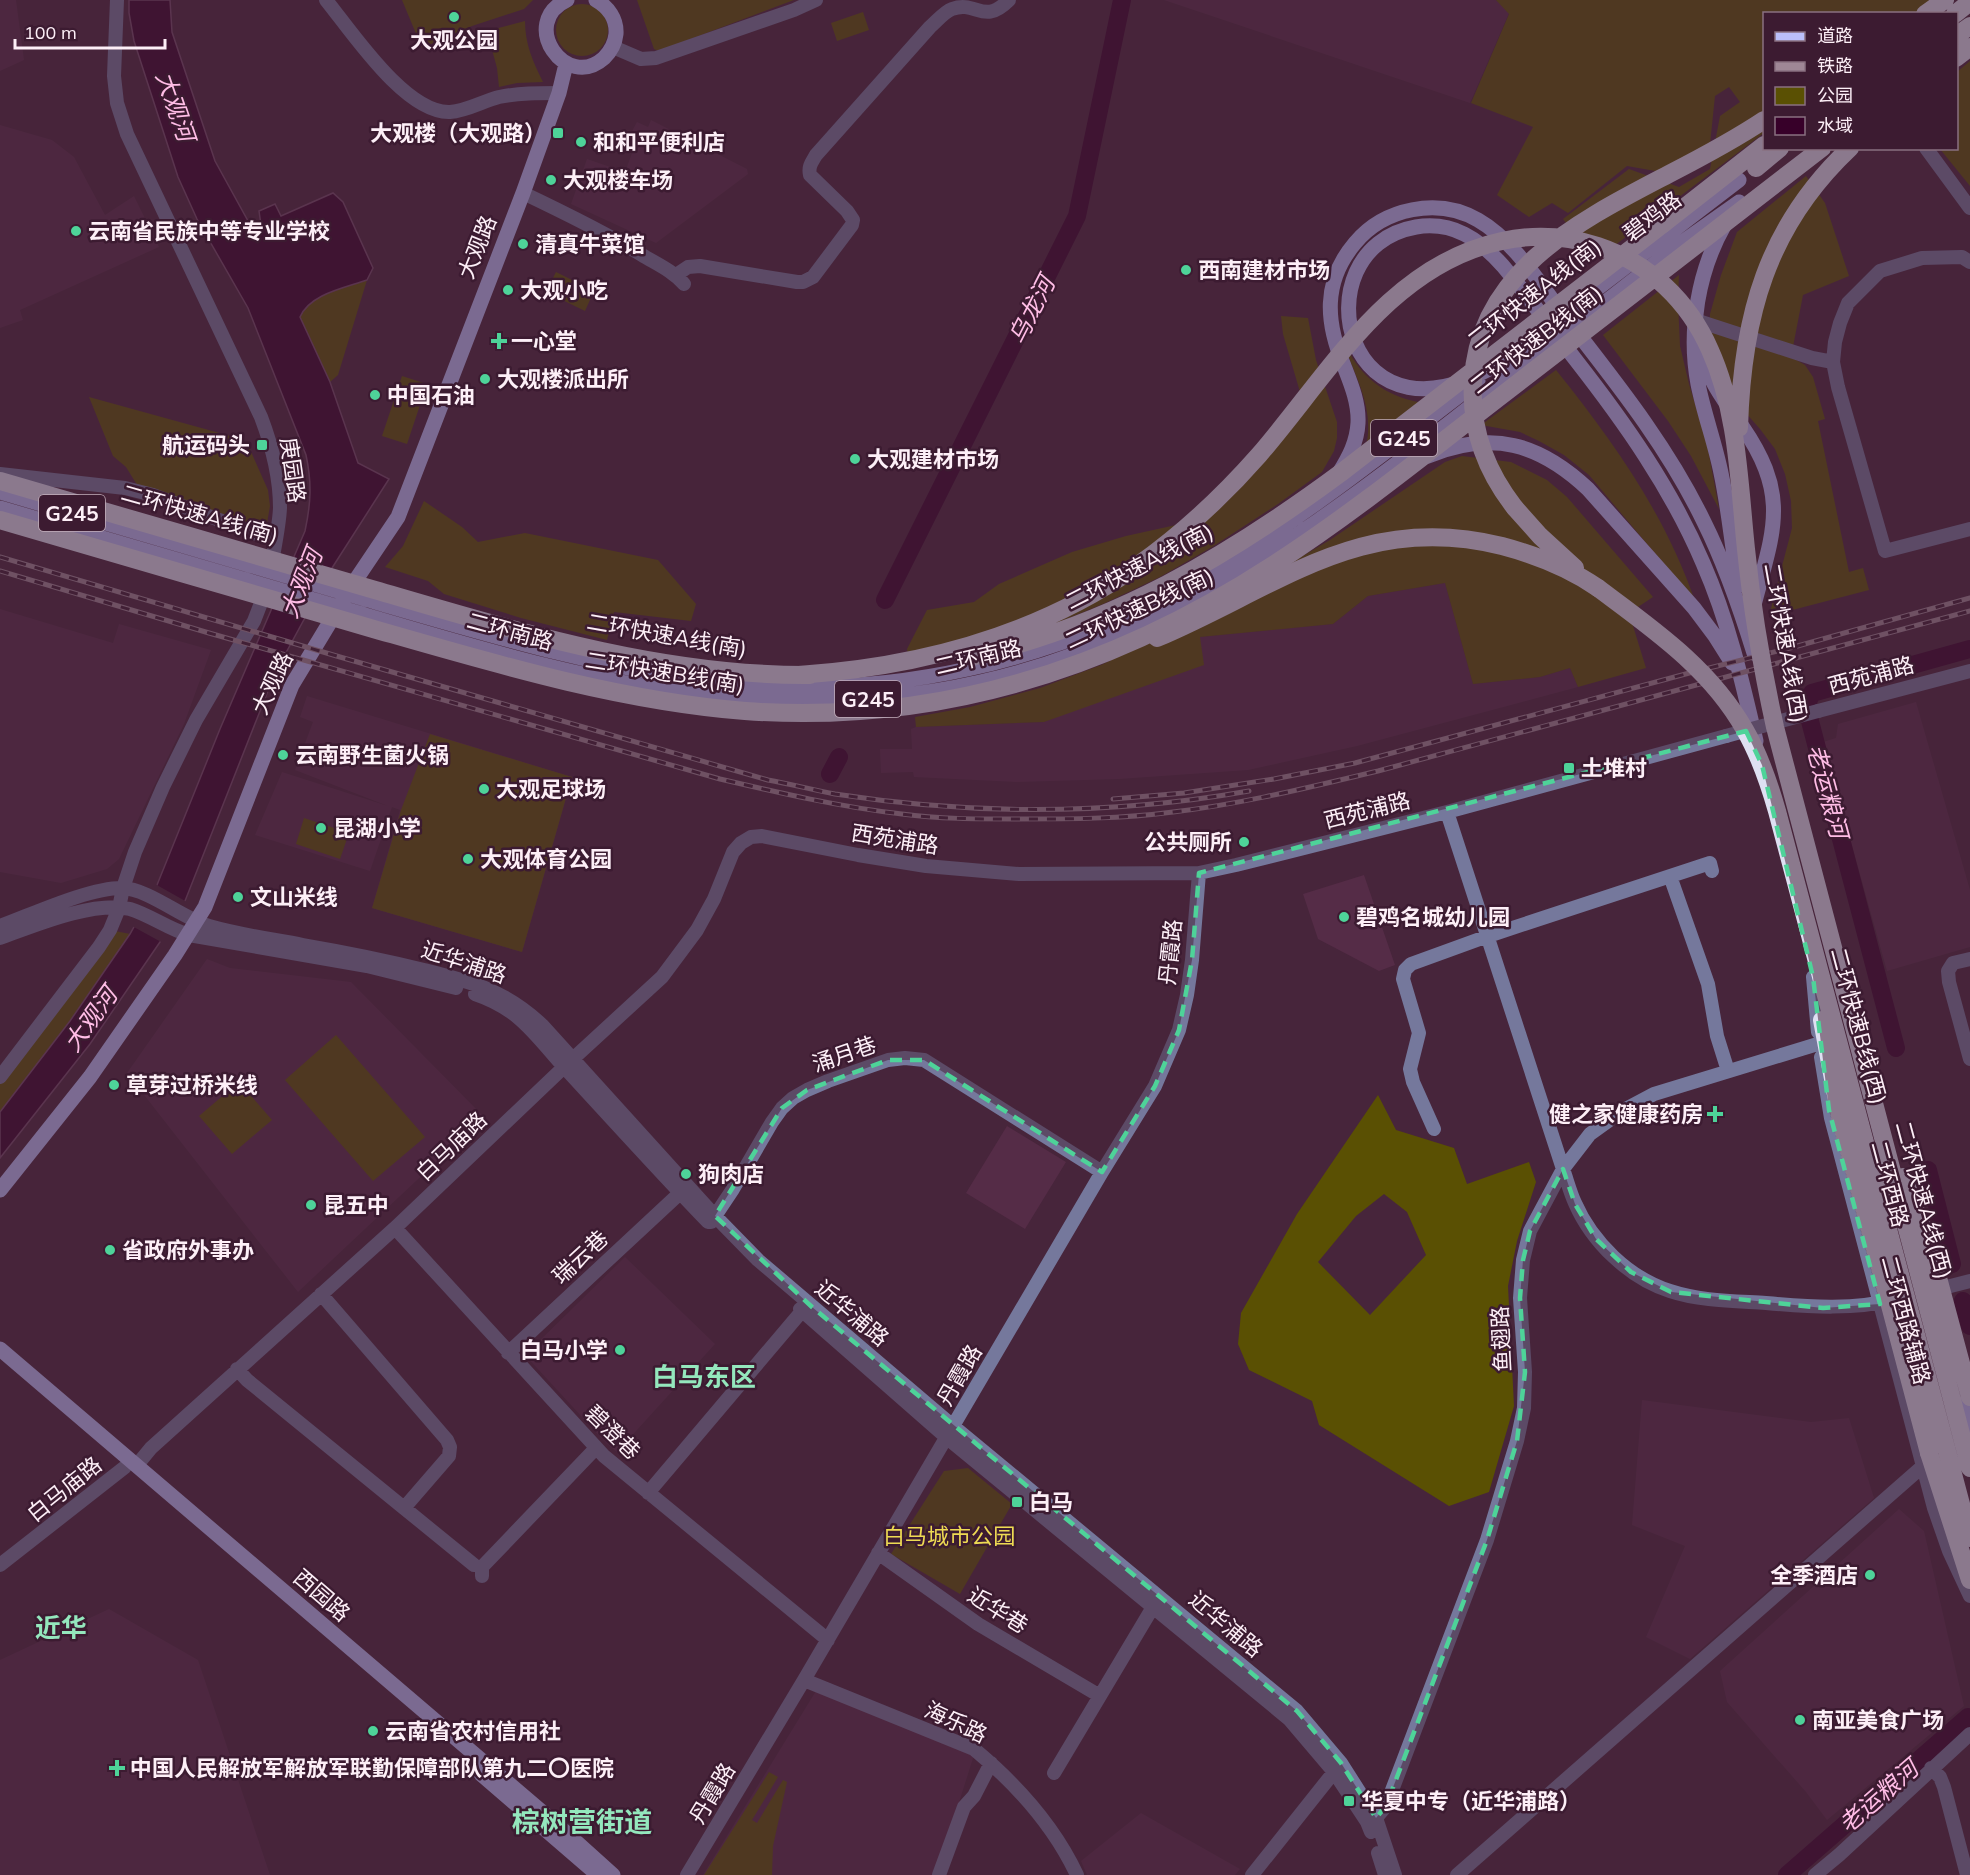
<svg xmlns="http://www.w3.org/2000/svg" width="1970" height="1875" viewBox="0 0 1970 1875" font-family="Mulish,'Noto Sans SC',sans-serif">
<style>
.built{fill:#552c47}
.green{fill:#5a5003;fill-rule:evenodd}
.water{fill:#370029;stroke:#724867;stroke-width:1.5}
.pier{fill:#47253b}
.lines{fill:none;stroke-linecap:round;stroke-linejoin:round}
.river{stroke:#370029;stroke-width:18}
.minor{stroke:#75789c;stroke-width:14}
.major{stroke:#bbbffa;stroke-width:15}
.highway{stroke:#dee0f2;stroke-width:18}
.rail-casing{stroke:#9f8796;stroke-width:5}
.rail{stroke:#3c1b31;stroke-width:3;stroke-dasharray:9;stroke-linecap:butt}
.minor-bridge{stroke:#75789c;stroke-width:14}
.major-bridge{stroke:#bbbffa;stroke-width:15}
.highway-bridge{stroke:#dee0f2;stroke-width:18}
.marked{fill:none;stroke:#4ed399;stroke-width:4.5;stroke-dasharray:12 8;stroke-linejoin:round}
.poi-dot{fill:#4ed399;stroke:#3c1b31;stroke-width:2}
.labels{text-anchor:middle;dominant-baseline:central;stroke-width:5;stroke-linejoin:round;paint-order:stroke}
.shield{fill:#3c1b31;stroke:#c3afbc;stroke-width:1.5}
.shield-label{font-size:21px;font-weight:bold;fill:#fdeff7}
.poi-label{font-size:22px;font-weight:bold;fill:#fdeff7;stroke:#3c1b31;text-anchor:start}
.street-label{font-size:22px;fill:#fdeff7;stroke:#3c1b31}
.park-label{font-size:22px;fill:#eeda53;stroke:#3c1b31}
.water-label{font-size:24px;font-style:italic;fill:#ffbde6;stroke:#3c1b31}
.quarter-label{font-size:26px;font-weight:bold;fill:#94e7bd;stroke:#3c1b31}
.district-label{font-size:28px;font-weight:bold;fill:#94e7bd;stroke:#3c1b31}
</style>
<rect width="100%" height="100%" fill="#47253b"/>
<path class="built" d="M0,0H16L24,60L0,71Z
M1164,0H1496L1509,13L1470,103Z
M651,120L747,169L748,174L656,243L571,204L587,159L625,172L638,137L631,133L637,122L648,127Z
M0,125L52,140L74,157L105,215L134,196L159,247L20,310L23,320L0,328Z
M1445,583L1473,684L1540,677L1570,668L1578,687L1357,746L1248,770L1119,779L1017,782L914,777L913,772L881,773L880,749H912L911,729L916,727L1044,722L1199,637L1333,624L1368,596Z
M0,609L113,643L119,624L211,650L184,724L119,859L107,869L61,883L0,872Z
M307,696L572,777L522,952L372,908L400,810L392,807L370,871L255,835L282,772L388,806L295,770L313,722L300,717Z
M1916,702L1970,890V947L1887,971L1823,742L1836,738L1838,724Z
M1364,875L1395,965L1379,971L1318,939L1303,894Z
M207,959L230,968L351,982L484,1117L298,1292L127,1073Z
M1007,1126L1066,1162L1025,1229L966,1193Z
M625,1257L715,1344L617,1452L606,1443L525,1355Z
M1642,1400L1811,1422L1849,1418L1874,1498L1690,1659L1646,1637L1685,1546L1632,1525Z
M1899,1509L1924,1531L1964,1706L1827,1820L1806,1792L1727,1702L1720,1671Z
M109,1609L198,1660L270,1875H0V1660Z
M816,1691L974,1755L936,1875H703Z
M1141,1813L1240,1869L1235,1875H1087L1081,1861Z"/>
<path class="green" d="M402,0H533L524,9L472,26L422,48Z
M637,0H794L659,51L654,49Z
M1496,0H1935L1918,13L1764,14V133L1594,261L1563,219L1629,169L1679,187L1710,169L1720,116L1740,102L1729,87L1715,96L1710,144L1661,172L1627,166L1568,213L1552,203L1529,217L1497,195L1533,127L1471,103L1509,14Z
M556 30a26 26 0 1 1 52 0a26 26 0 1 1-52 0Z
M863,12L869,30L837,41L831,23Z
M525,21C525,44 533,62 543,82L517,83L499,87L497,68L487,31Z
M1970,61V186L1940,149L1956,148L1957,72Z
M1806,176L1825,203L1849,276L1803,295L1791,357L1805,365L1813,377L1825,419L1818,421L1849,572L1863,568L1869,590L1769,616L1792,528L1791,501L1785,474L1775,449L1760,429L1729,394L1710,341V314L1721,275L1737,232Z
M556,272L594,291L585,311L546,292Z
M1679,275L1678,302L1680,346L1689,384L1707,444L1719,509L1691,456L1668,421L1603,335Z
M367,280L338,375L330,382L300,317C310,294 344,288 367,280Z
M1281,316L1308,318L1316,360L1337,422V438L1334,451L1322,472L1278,504L1212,547L1160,577L1103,604L1052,625L908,655L907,649L927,610L974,602L999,584L1072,552L1126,536L1185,523L1259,446L1300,392L1283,334Z
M1348,350C1364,381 1390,398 1424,403L1366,446C1374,412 1359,383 1346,351Z
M1556,370C1613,441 1665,514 1695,601L1589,475L1564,455L1539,441L1520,432L1481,425Z
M402,376L427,384L407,444L382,436Z
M89,397L234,437L248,445L268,490L270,506L266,529L168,495L139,488L126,467L113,456Z
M1462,456L1511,462L1547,480L1567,497L1653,597L1629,613L1646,668L1578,687L1570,668L1540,677L1473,684L1445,583L1368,596L1333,624L1200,637L1204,665L1044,722L916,727L915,717L970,707L1040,688L1101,665L1184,625L1330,540L1445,462Z
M424,501L462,527L478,542L525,533L658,560L696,604L691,621L614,612L607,640L521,618L444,594L428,581L385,567L403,546Z
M430,734L572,777L522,952L372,908L401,810Z
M304,818L349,833L340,859L296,844Z
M110,930L130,934L70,1021L0,1112V1069Z
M336,1035L425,1137L373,1181L285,1080Z
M239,1082L272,1120L232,1154L199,1116Z
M1378,1095L1396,1130L1454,1148L1467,1184L1529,1162L1536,1182L1517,1241L1508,1286L1514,1406L1489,1492L1449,1506L1319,1425L1312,1401L1249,1370L1238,1344L1241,1313L1297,1214ZM1384,1194L1407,1212L1426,1255L1370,1315L1318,1262L1356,1216Z
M968,1468L1012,1504L960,1594L891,1554L944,1471Z
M769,1772L778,1777L752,1820L757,1823L783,1780L787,1782L773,1846L772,1875H704Z"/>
<path class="water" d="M129,0H170L172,32L215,161L253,230L261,225L259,211L275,204L281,216L333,193L343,202L373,268L367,280C344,288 310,294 300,317L330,382L358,463L389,479L332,568L275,673L185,901L160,942L90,1044L0,1158V1112L70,1021L130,934L157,885L220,729L305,531C311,503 312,483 306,455L248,308L197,219L178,177L134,41L129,13Z"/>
<path class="pier" d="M155,884L187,902L163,943L132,926Z"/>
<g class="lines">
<path class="river" d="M885,600L1077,216L1122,0
M830,774L839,757
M1896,1048L1806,706L1812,693L1970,649
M1928,1170L1952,1264
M1963,1301L1970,1326
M1787,1875L1968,1717"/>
<path class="minor" d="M117,0L114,76L117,103L127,134L261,417C272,446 280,476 280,508C279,528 274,549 271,568
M326,0C352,32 406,114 450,112C467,111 483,101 499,97C519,93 538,93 559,93
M613,47L641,59L656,58L794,10L816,0
M1926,148L1970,208
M523,193C563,212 604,232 642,255C657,264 673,271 684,284
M1970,262L1962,257L1922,258L1880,271L1848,303L1840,323L1835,342L1833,362L1838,387L1885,551L1970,529
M676,275L688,267L700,266L797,282H803L813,277L852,225L853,220L847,211L810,175C808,166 812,162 816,155L930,27C937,21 944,12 952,9C977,0 983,26 1009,0
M1695,320L1812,358L1833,362
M0,474L125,488L153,495L275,541
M1818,711L1970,671
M1447,812L1563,1169C1567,1180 1570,1192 1575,1203C1592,1242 1629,1278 1670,1291C1700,1301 1735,1301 1766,1303C1811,1307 1854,1310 1898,1299
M1670,876L1708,984L1717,1036L1728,1071
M0,926C33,914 88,888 122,888C149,889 182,918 209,926C240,935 272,939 303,945C344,952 384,960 424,970C472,982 505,990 542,1025L715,1216L758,1260L953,1426L1297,1711L1341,1763L1376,1818L1395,1875
M0,938C33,926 95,900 130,909C150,915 168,929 189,935L367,966L456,988
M1970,959L1953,963L1948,971L1949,982L1970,1059
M1813,977L1818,1032
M475,994C520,1009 535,1035 565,1068C612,1119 659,1171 708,1222
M1821,1057L1831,1118L1934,1508L1949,1551L1970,1596
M0,1077L99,947L110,930L119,908L123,888L135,852L163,787L196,720L254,621L266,590
M1434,1129L1413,1082L1410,1069L1419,1033L1403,979L1405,970L1411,964L1488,936L1710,863L1712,871
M711,1222L733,1189L772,1122L782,1108L793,1098L807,1090L828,1081L888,1060L905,1058L924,1060L1102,1172
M395,1228L604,1456L828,1640
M1931,1291L1970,1281
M800,1309L946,1437L1289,1719L1334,1772L1367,1822L1371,1832
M508,1353L680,1193
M237,1369L247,1380L404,1508L449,1456L450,1447L447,1440L321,1294
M137,1465L151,1448L395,1228L564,1067L662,977L697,930L714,899L733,852L741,843L751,837L762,836L858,855L926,866L1019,874L1199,873L1236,865L1447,812L1726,736
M648,1493L802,1311
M404,1508L474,1565
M878,1553L978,1624L1100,1696
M0,1565L125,1467
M482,1576V1567L596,1448
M804,1680L974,1749C1015,1783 1054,1826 1077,1875
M1931,1768L1940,1777L1944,1787L1967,1875
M1054,1773L1153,1607
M1369,1821L1376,1818L1386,1806L1487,1540L1517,1441L1524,1408L1525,1372L1520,1298L1523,1260L1530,1231L1563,1169L1590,1134L1622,1111L1654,1094L1834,1039
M1378,1853L1385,1875
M687,1875L804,1680L1102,1172L1155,1086L1179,1030L1187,995L1192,960L1199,873
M939,1875L964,1807L974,1796L991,1763
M1252,1875L1334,1772
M1457,1875L1923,1466
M1815,1875L1839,1855L1970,1734"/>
<path class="major" d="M567,0C518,23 566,92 604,58C611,51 615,44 616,34C617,19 608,7 596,0
M1725,224C1698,271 1688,331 1698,384C1704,414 1715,443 1721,473C1729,510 1732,549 1739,586
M1581,301L1739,180
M1590,314L1681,243L1739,202
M1700,350C1707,378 1725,402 1742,426C1790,496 1774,529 1754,605
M1511,355C1343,472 1295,248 1416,227C1453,221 1479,239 1503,266C1528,296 1551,328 1575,359C1625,423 1671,488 1703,563C1728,620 1742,680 1756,741
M1504,361L1532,339
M1428,456C1492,430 1539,443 1588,489L1694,608L1715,636L1732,663
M1339,473C1349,457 1357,442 1358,423C1359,403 1351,384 1344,366C1326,323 1322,282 1355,243C1384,208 1438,197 1478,220C1513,240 1538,281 1562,313C1614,380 1667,445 1704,522C1725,564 1740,608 1754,653
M0,492L249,565
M0,508L246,580
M1296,518L1320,496
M365,599C482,633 603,670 725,683C889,700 1054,662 1197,581C1297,523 1387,451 1478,381
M362,614C480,649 604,686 727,698C863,711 1006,689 1130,631C1281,561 1410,453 1541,351
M0,1190L90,1077L175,955L205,907L292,685L353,584L398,517L523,193L559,93L566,64
M0,1349L562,1829L613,1875
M1962,1404L1970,1433
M481,1774L598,1875"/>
<path class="highway" d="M1925,14L1945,0
M1955,14L1970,2
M1956,36L1970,26
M1956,58L1970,47
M1756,168L1780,148
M1663,224L1764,145
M1515,508L1540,536L1575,568
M1157,638C1278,587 1361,511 1502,546C1536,555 1569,568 1598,588
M1929,1453L1970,1580"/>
<g class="rail-casing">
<path id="rail" d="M0,557L340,657L768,780C791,784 813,790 835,794C972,815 1113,815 1249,791
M0,571L209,633L720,779C780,793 840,807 902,814C939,819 977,819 1015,819C1068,819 1121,819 1173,812C1243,804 1310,787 1378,771L1970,611
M1113,799L1184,793L1274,779L1355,763L1693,672L1794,647L1970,598"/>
</g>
<use href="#rail" class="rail"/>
<path class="minor-bridge" d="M1726,736L1818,711"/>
<path class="major-bridge" d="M1532,339L1581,301
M1541,351L1590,314
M249,565L365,599
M246,580L362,614"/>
<path class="highway-bridge" d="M1739,428C1742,317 1767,226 1850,148
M0,481C125,517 250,554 375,590C516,631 661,676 810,675
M1515,508C1486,471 1470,429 1473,381C1478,270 1583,219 1669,174C1702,157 1734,140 1764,120
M0,520C123,556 247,592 370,628C492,663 618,701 745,711C938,725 1113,669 1273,565C1352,514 1426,454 1501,396C1608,314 1715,231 1822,148
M1598,588C1653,629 1711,669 1745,730C1760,756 1769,783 1777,811L1970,1538
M971,657C1113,624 1226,558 1342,472L1663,224
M799,675C919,667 1038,635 1137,566C1182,534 1223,496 1259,455C1329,374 1389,265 1502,241C1534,234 1567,236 1598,246C1649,263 1689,302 1710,350C1738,412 1739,483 1746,549C1752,609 1762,668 1775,727L1970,1468
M1822,1020L1840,1116L1929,1453
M1903,1177L1930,1248L1970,1397"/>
</g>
<path d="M0 0H1970V1875H0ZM1746,731L1762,765L1813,977L1829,1110L1880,1304L1823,1308L1671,1292L1631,1272L1596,1239L1575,1204L1563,1169L1530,1231L1523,1260L1520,1298L1525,1372L1517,1441L1487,1540L1386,1806L1376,1818L1341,1763L1297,1711L812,1307L715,1216L782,1108L807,1090L888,1060H924L1102,1172L1155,1086L1179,1030L1192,960L1199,873Z" fill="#47253b" fill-opacity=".55" fill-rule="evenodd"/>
<path class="marked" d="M1746,731L1762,765L1813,977L1829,1110L1880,1304L1823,1308L1671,1292L1631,1272L1596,1239L1575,1204L1563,1169L1530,1231L1523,1260L1520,1298L1525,1372L1517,1441L1487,1540L1386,1806L1376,1818L1341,1763L1297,1711L812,1307L715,1216L782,1108L807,1090L888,1060H924L1102,1172L1155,1086L1179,1030L1192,960L1199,873Z"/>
<g class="poi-dot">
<circle cx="454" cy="17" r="6"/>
<rect x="552" y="127" width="12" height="12" rx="3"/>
<circle cx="581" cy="142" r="6"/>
<circle cx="551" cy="180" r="6"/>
<circle cx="76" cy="231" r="6"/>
<circle cx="523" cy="244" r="6"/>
<circle cx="1186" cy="270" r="6"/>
<circle cx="508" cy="290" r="6"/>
<path d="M496 332h6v6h6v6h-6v6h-6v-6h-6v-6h6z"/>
<circle cx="485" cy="379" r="6"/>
<circle cx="375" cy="395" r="6"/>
<rect x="256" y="439" width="12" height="12" rx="3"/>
<circle cx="855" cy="459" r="6"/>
<circle cx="283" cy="755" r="6"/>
<rect x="1563" y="762" width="12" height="12" rx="3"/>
<circle cx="484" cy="789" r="6"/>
<circle cx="321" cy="828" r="6"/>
<circle cx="1244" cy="842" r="6"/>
<circle cx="468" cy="859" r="6"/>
<circle cx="238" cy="897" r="6"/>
<circle cx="1344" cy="917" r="6"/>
<circle cx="114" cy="1085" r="6"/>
<path d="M1712 1105h6v6h6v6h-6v6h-6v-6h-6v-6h6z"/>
<circle cx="686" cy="1174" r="6"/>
<circle cx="311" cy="1205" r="6"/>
<circle cx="110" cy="1250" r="6"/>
<circle cx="620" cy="1350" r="6"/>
<rect x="1011" y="1496" width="12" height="12" rx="3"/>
<circle cx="1870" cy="1575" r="6"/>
<circle cx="1800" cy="1720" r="6"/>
<circle cx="373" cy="1731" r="6"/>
<path d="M114 1759h6v6h6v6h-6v6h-6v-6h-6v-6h6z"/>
<rect x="1343" y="1795" width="12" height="12" rx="3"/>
</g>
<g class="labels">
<g class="shield">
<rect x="1371" y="420" width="66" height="36" rx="4.5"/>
<rect x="39" y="495" width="66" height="36" rx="4.5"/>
<rect x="835" y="681" width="66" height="36" rx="4.5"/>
</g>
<g class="shield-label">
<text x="1404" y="438">G245</text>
<text x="72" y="513">G245</text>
<text x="868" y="699">G245</text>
</g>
<g class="poi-label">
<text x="454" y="40" text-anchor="middle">大观公园</text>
<text x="546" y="133" text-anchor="end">大观楼（大观路）</text>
<text x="593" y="142">和和平便利店</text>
<text x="563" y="180">大观楼车场</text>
<text x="88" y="231">云南省民族中等专业学校</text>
<text x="535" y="244">清真牛菜馆</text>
<text x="1198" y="270">西南建材市场</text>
<text x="520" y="290">大观小吃</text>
<text x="511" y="341">一心堂</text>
<text x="497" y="379">大观楼派出所</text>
<text x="387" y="395">中国石油</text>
<text x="250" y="445" text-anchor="end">航运码头</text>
<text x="867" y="459">大观建材市场</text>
<text x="295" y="755">云南野生菌火锅</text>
<text x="1581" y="768">土堆村</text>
<text x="496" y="789">大观足球场</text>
<text x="333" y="828">昆湖小学</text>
<text x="1232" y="842" text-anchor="end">公共厕所</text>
<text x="480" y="859">大观体育公园</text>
<text x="250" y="897">文山米线</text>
<text x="1356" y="917">碧鸡名城幼儿园</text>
<text x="126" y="1085">草芽过桥米线</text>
<text x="1703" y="1114" text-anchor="end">健之家健康药房</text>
<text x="698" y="1174">狗肉店</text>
<text x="323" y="1205">昆五中</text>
<text x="122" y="1250">省政府外事办</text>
<text x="608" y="1350" text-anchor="end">白马小学</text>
<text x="1029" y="1502">白马</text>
<text x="1858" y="1575" text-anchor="end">全季酒店</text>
<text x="1812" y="1720">南亚美食广场</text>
<text x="385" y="1731">云南省农村信用社</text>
<text x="130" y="1768">中国人民解放军解放军联勤保障部队第九二〇医院</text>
<text x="1361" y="1801">华夏中专（近华浦路）</text>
</g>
<g class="street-label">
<text transform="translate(1652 216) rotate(-37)">碧鸡路</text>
<text transform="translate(477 247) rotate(-68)">大观路</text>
<text transform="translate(1534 293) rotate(-38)">二环快速A线(南)</text>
<text transform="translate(1536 339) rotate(-38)">二环快速B线(南)</text>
<text transform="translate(293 470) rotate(82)">庚园路</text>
<text transform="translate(200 514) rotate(16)">二环快速A线(南)</text>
<text transform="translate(1139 566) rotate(-27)">二环快速A线(南)</text>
<text transform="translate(1139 608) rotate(-25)">二环快速B线(南)</text>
<text transform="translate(510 631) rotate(15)">二环南路</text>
<text transform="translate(667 635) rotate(10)">二环快速A线(南)</text>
<text transform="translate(1786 643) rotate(80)">二环快速A线(西)</text>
<text transform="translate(978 657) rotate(-13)">二环南路</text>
<text transform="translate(665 672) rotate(9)">二环快速B线(南)</text>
<text transform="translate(1871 675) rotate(-15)">西苑浦路</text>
<text transform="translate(272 683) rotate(-65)">大观路</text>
<text transform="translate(1367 810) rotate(-14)">西苑浦路</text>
<text transform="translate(895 839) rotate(9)">西苑浦路</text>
<text transform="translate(1170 952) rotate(-84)">丹霞路</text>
<text transform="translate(464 962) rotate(18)">近华浦路</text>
<text transform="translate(1859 1026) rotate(75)">二环快速B线(西)</text>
<text transform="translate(844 1054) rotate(-19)">涌月巷</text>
<text transform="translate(451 1146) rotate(-44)">白马庙路</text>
<text transform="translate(1890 1184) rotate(75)">二环西路</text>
<text transform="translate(1924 1200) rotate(75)">二环快速A线(西)</text>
<text transform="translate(580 1257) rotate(-43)">瑞云巷</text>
<text transform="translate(852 1313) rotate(40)">近华浦路</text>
<text transform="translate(1906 1320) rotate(75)">二环西路辅路</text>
<text transform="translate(1501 1339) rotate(-93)">鱼翅路</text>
<text transform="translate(959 1375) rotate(-60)">丹霞路</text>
<text transform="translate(613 1432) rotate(44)">碧澄巷</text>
<text transform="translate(64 1489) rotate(-39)">白马庙路</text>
<text transform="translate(322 1595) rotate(41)">西园路</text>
<text transform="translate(998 1610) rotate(32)">近华巷</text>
<text transform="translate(1226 1624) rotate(40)">近华浦路</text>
<text transform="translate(956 1722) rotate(25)">海乐路</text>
<text transform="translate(712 1793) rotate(-59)">丹霞路</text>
</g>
<g class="park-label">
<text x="949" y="1536">白马城市公园</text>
</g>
<g class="water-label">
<text transform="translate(176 106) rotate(71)">大观河</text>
<text transform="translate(1031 310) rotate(-63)">乌龙河</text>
<text transform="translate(301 583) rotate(-68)">大观河</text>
<text transform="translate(1828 791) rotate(75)">老运粮河</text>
<text transform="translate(90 1019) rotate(-54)">大观河</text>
<text transform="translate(1878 1796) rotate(-41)">老运粮河</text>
</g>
<g class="quarter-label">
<text x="704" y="1376">白马东区</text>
<text x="61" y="1627">近华</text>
</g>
<g class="district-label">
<text x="582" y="1821">棕树营街道</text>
</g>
</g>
<rect x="1763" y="12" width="195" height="138" fill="#3c1b31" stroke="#897080" stroke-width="1.5"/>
<rect x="1775" y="32" width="30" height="9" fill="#bbbffa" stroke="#897080" stroke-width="1.5"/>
<text x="1817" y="42" font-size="18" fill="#fdeff7">道路</text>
<rect x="1775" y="62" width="30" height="9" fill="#9f8796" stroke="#897080" stroke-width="1.5"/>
<text x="1817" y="72" font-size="18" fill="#fdeff7">铁路</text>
<rect x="1775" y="87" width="30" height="18" fill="#5a5003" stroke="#897080" stroke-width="1.5"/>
<text x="1817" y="102" font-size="18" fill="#fdeff7">公园</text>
<rect x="1775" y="117" width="30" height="18" fill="#370029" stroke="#897080" stroke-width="1.5"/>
<text x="1817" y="132" font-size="18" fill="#fdeff7">水域</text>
<path d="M15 39v9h150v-9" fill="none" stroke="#fdeff7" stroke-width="3"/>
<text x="24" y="39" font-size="18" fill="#fdeff7" stroke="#3c1b31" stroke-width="4.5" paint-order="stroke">100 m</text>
</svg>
